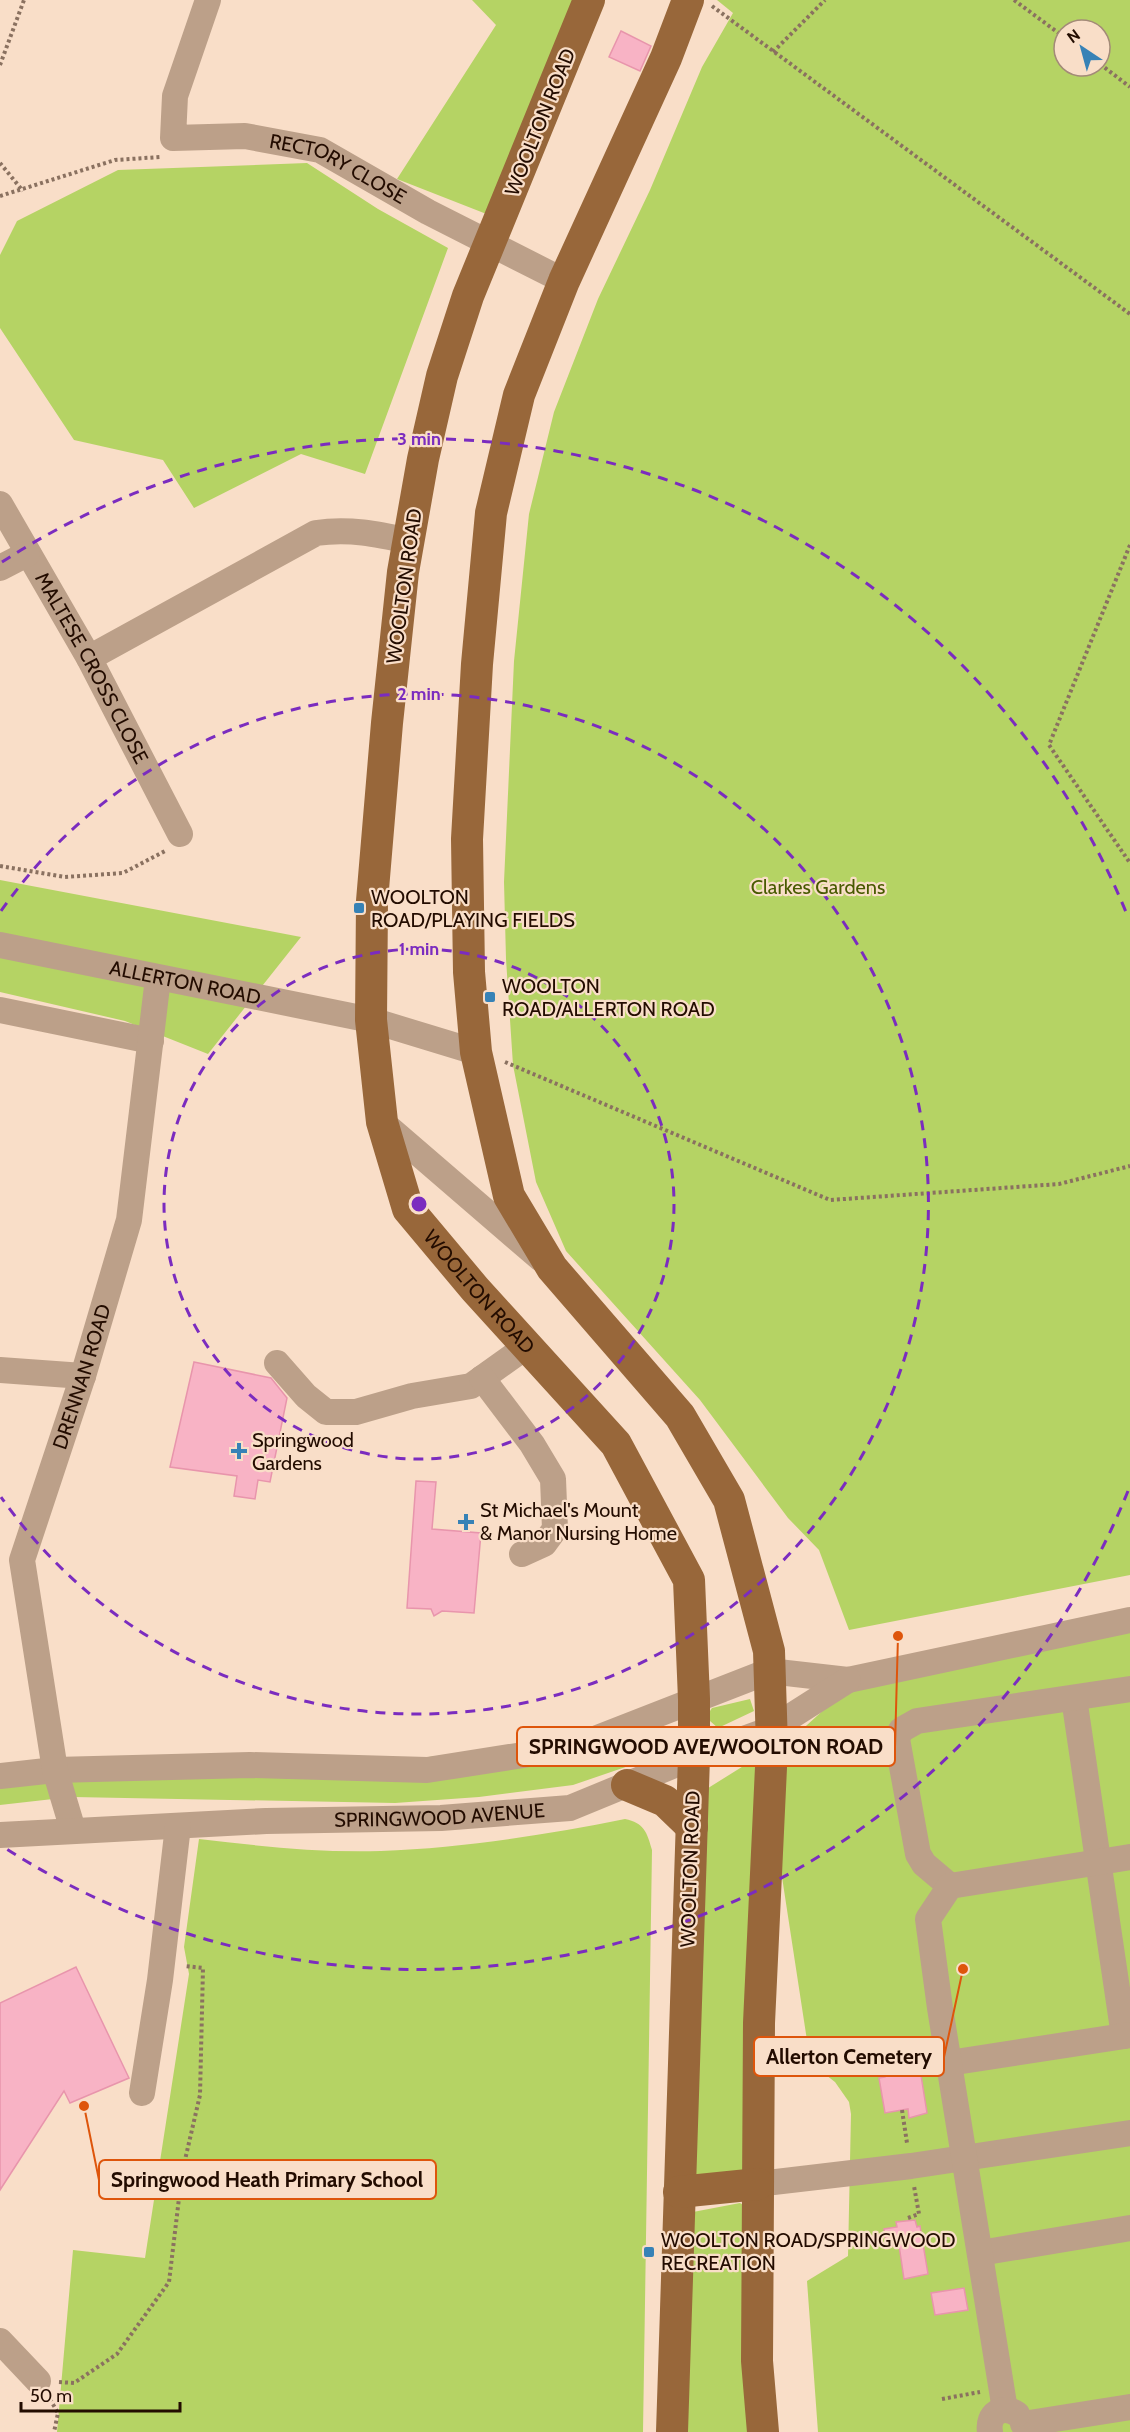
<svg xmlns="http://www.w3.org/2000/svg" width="1130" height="2432" viewBox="0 0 1130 2432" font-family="Cabin,sans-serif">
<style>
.green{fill:#b5d364;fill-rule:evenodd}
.building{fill:#f8b3c5;stroke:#e895ac;stroke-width:1.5}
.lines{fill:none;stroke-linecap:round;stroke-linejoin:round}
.path{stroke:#8a7160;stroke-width:4;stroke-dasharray:3 3;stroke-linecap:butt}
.minor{stroke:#bca089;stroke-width:26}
.major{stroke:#98673a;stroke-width:32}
.ring{fill:none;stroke:#7b2cbf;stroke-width:3;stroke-dasharray:10 8}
.poi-dot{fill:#3782b6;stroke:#f9dec8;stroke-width:2}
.labels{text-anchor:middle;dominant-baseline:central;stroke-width:4.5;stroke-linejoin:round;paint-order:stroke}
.street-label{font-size:20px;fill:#230c00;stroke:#f9dec8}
.park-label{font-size:20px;fill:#485a00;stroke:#f9dec8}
.poi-label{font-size:20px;fill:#230c00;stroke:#f9dec8;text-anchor:start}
.centre{fill:#7b2cbf;stroke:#f9dec8;stroke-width:3}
.ring-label{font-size:18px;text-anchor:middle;font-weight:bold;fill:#7b2cbf;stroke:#f9dec8;stroke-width:4.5;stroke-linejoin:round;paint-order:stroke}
.leader{fill:none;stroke:#de550b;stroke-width:2}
.callout-dot{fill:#de550b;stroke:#f9dec8;stroke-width:2}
.callout{fill:#f9dec8;stroke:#de550b;stroke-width:2}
.callout-label{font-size:21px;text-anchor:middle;font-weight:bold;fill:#230c00}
</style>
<rect width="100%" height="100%" fill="#f9dec8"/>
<path class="green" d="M472,0H580L489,215L397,179L496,25Z
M717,0H1130V1575L849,1630L819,1550L788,1518L700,1400L566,1251L536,1182L513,1065L506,959L504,882L514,661L529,514L554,412L598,299L650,190L702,67L733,13ZM1064,30H1100V66H1064Z
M307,163L378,209L448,248L365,474L301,454L194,508L163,460L74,440L0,328V255L17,221L118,170Z
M0,880L301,937L208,1054L125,1021L0,992Z
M1130,1630V2432H818L807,2281L848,2256L851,2114L849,2102L835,2082L826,2075L812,2073L780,1864L785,1745L850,1686Z
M750,1699L754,1711L718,1728L710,1721L708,1714L712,1708Z
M649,1730V1759L573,1785L479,1797L395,1803L73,1797L70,1774L283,1775Z
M761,1755L747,2180H693L705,1790Z
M47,1773L53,1799L0,1805V1779Z
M625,1819C644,1823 647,1832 652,1850L643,2432H57L73,2250L145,2258L189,1974L184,1947L199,1839C259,1846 320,1853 381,1851C462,1848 545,1835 625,1819Z
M740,2203L746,2207L755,2432H685L693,2212Z"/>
<path class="building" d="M621,31L651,46L640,71L609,57Z
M194,1362L271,1378L287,1398L270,1482L258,1480L255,1499L234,1496L237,1476L170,1467Z
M416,1481L436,1482L432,1529L481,1533L474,1613L442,1611L434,1616L431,1609L407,1608Z
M76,1967L129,2078L70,2103L64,2091L0,2190V2003Z
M916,2044L927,2113L909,2118L908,2109L885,2113L879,2078L885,2077L883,2068L888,2067L886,2059L898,2056L896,2048Z
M915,2220L917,2227L920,2226L928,2274L904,2279L899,2245L887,2247L884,2229L897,2227L896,2222Z
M964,2288L968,2310L935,2315L931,2293Z"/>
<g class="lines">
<path class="path" d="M1014,0L1064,37
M712,6L1130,314
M773,52L825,0
M1100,64L1130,87
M0,65L24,0
M0,163L23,191
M0,196L115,160L160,157
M1130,545L1049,745L1130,863
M0,866L65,877L123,873L167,850
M505,1062L830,1200L1059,1184L1130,1166
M902,2110L907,2143
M908,2218L919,2214L914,2186
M59,2382L74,2383L117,2354L169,2282L182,2173L200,2095L203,1968L185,1966
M50,2399L58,2413L54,2432
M942,2399L980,2392"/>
<g class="minor">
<path id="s1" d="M208,0L175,96L173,138L245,136L320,150L428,212L564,281"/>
<path id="s2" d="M0,504L89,658L180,834"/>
<path d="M0,568L27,554"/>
<path d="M89,658L316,533C349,528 377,534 409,541"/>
<path id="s3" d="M0,945L371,1020L476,1052"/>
<path d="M0,1010L151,1041"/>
<path d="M382,1122L541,1259"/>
<path d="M277,1363L306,1396L326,1412H356L412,1396L471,1386L527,1346"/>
<path d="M0,1370L83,1376"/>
<path d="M482,1378L532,1444L553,1479L555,1529L544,1544L522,1554"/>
<path d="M1074,1698L1124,2036"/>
<path d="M0,1776L55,1770L250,1765L427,1770L574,1747L769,1671L848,1680L1130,1620"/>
<path id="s4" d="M73,1830L55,1770L22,1560L83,1376L129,1220L158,978"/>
<path id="s5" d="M0,1835L266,1821L441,1818L570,1808L694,1757L771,1729L848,1680"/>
<path d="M950,1886L924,1864L918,1854L897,1739L901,1730L917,1721L1130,1689"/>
<path d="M949,2063L1130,2035"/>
<path d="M142,2093L160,1980L178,1826"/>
<path d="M758,2184L911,2166L1130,2133"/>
<path d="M980,2253L1130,2228"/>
<path d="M0,2341L38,2381"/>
<path d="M1005,2410L940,2008L928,1919L950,1886L1130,1857"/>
<path d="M1023,2424L1130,2407"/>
<path d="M990,2432C987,2414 1002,2404 1017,2414"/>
</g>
<g class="major">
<path id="s6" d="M589,0L468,296L442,376L423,459L403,572L387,723L372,901L371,1020L382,1122L408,1209L475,1289L616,1444L689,1580L694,1699V1757L672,2432"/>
<path d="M688,0L666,58L564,281L519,395L491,513L477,664L467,839L469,972L476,1052L509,1196L552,1268L680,1416L729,1500L769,1651L772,1746L759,2023L757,2361L763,2432"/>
<path d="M627,1785L665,1801L692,1827"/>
<path d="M679,2192L758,2184"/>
</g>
</g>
<g class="ring">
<circle cx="419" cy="1204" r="255"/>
<path d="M1 911A510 510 0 1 1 1 1497"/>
<path d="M1128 1491A765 765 0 0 1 2 1846M2 562A765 765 0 0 1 1128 917"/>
</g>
<g class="poi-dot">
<rect x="353" y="902" width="12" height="12" rx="3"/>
<rect x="484" y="991" width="12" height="12" rx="3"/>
<path d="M236 1442h6v6h6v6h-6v6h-6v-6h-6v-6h6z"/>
<path d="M463 1513h6v6h6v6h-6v6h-6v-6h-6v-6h6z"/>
<rect x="643" y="2246" width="12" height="12" rx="3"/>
</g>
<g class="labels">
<g class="street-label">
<text transform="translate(540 122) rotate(-68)">WOOLTON ROAD</text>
<text stroke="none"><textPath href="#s1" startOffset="315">RECTORY CLOSE</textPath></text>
<text transform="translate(404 586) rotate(-82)">WOOLTON ROAD</text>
<text stroke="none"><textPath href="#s2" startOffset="188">MALTESE CROSS CLOSE</textPath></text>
<text stroke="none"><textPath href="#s3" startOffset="189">ALLERTON ROAD</textPath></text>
<text stroke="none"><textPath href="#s6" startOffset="1356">WOOLTON ROAD</textPath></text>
<text stroke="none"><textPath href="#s4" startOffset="468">DRENNAN ROAD</textPath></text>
<text stroke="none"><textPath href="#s5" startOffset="440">SPRINGWOOD AVENUE</textPath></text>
<text transform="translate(690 1869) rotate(-88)">WOOLTON ROAD</text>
</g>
<g class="park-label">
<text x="818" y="887">Clarkes Gardens</text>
</g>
<g class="poi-label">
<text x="371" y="897">WOOLTON<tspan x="371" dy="23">ROAD/PLAYING FIELDS</tspan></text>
<text x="502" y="986">WOOLTON<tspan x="502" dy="23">ROAD/ALLERTON ROAD</tspan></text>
<text x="252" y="1440">Springwood<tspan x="252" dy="23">Gardens</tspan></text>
<text x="480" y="1510">St Michael's Mount<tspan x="480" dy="23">&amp; Manor Nursing Home</tspan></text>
<text x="661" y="2240">WOOLTON ROAD/SPRINGWOOD<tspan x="661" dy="23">RECREATION</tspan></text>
</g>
</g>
<circle cx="419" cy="1204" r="9" class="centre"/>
<g class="ring-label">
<text x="419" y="445">3 min</text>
<text x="419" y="700">2 min</text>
<text x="419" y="955">1 min</text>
</g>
<path class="leader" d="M898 1636L895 1747M963 1969L944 2057M84 2106L99 2180"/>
<g class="callout-dot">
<circle cx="898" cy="1636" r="6"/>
<circle cx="963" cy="1969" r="6"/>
<circle cx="84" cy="2106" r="6"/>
</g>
<g class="callout">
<rect x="517" y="1727" width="378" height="39" rx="6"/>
<rect x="754" y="2037" width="190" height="39" rx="6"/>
<rect x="99" y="2160" width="337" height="39" rx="6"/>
</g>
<g class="callout-label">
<text x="706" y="1754">SPRINGWOOD AVE/WOOLTON ROAD</text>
<text x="849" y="2064">Allerton Cemetery</text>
<text x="267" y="2187">Springwood Heath Primary School</text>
</g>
<g transform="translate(1082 48) rotate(324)"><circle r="28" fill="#f9dec8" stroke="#a38a78" stroke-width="1.5"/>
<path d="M0-4.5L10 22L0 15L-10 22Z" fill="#3782b6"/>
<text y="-9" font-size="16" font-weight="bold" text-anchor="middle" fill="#230c00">N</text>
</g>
<path d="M21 2402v9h159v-9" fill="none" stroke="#230c00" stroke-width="3"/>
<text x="30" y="2402" font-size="18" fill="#230c00" stroke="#f9dec8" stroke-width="4.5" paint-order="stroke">50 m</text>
</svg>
